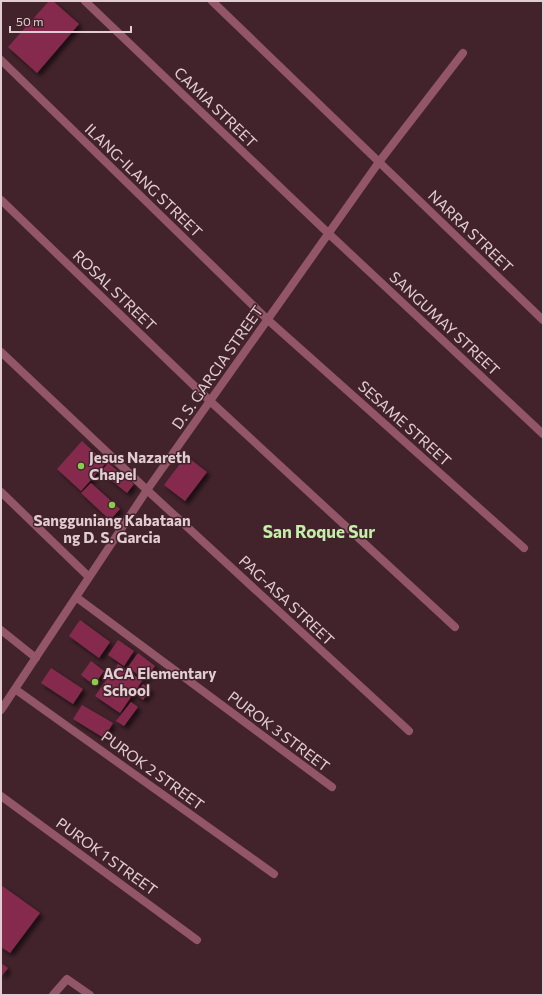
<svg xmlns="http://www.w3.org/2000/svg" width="544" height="996" viewBox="0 0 544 996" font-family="Commissioner,sans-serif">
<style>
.building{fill:#852c4e;filter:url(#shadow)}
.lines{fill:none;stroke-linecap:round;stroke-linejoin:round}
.service{stroke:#935669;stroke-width:8}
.minor{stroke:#935669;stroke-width:8}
.poi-dot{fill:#87cf4a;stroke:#42232c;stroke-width:1.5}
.labels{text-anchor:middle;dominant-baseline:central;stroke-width:3;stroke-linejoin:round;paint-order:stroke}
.street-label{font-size:15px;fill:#e2cdd2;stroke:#42232c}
.poi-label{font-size:15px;font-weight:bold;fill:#e2cdd2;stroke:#42232c;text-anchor:start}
.quarter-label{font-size:17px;font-weight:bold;fill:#c5eea9;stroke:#42232c}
</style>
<defs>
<filter id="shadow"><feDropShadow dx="3.5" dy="3.5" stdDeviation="2" flood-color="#0009"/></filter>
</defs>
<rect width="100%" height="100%" fill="#42232c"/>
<path class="building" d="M49,1H53L79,24L37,73L8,47Z
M82,441L106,463L81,491L57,469Z
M186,456L207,472L185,501L164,485Z
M108,463L134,484L127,493L101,472Z
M91,483L120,509L110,520L81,493Z
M80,620L110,642L99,658L69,636Z
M118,640L134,651L124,666L108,655Z
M138,653L155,666L145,680L128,667Z
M91,661L104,671L94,685L81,675Z
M118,664L142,681L120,713L95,696Z
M51,668L83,689L73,704L41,683Z
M143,684L151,690L143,700L136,694Z
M131,702L138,707L124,726L116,721Z
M82,705L113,723L104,738L73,719Z
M1,885L40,913L10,953L1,947Z
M1,963L8,968L1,977Z"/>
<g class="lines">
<path class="service" d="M379,162L463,53"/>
<path class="minor" d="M85,1L328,233L543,434
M212,1L543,320
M1,60L268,320L524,548
M1,200L210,401L455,627
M1,352L147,490L409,731
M1,492L89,577
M76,597L332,787
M1,630L36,658
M15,689L274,874
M1,710L147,490L379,162
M1,796L197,940
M53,995L67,979L90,995"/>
</g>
<g class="poi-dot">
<circle cx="81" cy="466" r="4"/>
<circle cx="112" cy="505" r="4"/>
<circle cx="95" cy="682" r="4"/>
</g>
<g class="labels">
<g class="street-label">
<text transform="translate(216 107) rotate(44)">CAMIA STREET</text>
<text transform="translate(144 180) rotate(44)">ILANG-ILANG STREET</text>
<text transform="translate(471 231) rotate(44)">NARRA STREET</text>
<text transform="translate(115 290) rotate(44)">ROSAL STREET</text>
<text transform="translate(445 323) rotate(43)">SANGUMAY STREET</text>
<text transform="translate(217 367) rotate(-55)">D. S. GARCIA STREET</text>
<text transform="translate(405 423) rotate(42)">SESAME STREET</text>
<text transform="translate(287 600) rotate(43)">PAG-ASA STREET</text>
<text transform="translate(279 731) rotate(37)">PUROK 3 STREET</text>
<text transform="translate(153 770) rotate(36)">PUROK 2 STREET</text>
<text transform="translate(107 856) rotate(36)">PUROK 1 STREET</text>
</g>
<g class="poi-label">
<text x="89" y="457">Jesus Nazareth<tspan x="89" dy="17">Chapel</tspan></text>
<text x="112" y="520" text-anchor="middle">Sangguniang Kabataan<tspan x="112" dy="17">ng D. S. Garcia</tspan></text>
<text x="103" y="673">ACA Elementary<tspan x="103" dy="17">School</tspan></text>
</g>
<g class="quarter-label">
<text x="319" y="531">San Roque Sur</text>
</g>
</g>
<rect width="544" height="996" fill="none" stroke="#e2cdd2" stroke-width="4"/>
<path d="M10 26v6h121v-6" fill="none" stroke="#e2cdd2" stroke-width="2"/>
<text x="16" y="26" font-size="12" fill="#e2cdd2" stroke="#42232c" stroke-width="3" paint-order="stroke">50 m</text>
</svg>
